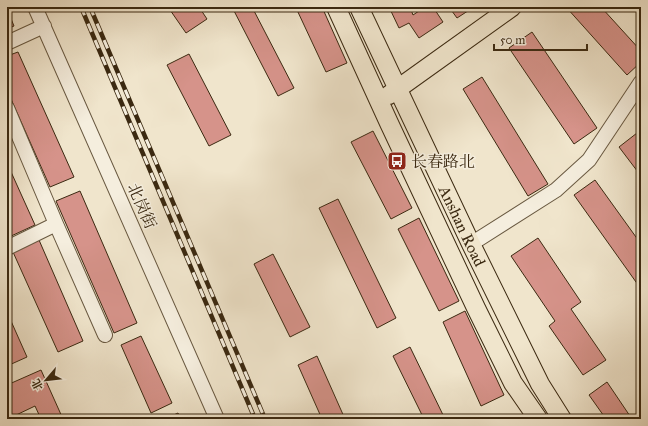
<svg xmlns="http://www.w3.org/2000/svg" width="648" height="426" viewBox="0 0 648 426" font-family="'IM FELL Great Primer','Noto Serif SC',serif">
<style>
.building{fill:#d6938a;stroke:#3b2911}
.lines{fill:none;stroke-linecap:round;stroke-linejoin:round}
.minor-casing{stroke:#685840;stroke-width:16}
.major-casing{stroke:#3b2911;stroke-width:20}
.minor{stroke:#f5eede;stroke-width:14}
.major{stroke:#f0e5cc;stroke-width:18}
.rail-casing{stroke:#3b2911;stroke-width:4.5}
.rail{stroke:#f5eede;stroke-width:3;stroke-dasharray:9;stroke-linecap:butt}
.labels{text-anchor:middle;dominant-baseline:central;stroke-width:3;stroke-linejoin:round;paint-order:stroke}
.poi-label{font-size:16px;fill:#3b2911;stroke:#f5eede;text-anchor:start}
.street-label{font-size:16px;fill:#3b2911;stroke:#f5eede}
</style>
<rect width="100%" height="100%" fill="#f0e5cc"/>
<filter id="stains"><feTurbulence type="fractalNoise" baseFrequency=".005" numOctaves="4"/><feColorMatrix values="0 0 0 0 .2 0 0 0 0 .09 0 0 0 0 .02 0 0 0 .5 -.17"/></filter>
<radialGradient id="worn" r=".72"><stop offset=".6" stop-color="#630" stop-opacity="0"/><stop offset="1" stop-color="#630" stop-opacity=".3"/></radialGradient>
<path class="building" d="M168,7H199L207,19L186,33Z
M232,7H252L294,88L278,96Z
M303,7H322L347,63L326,72L297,10Z
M389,7H410L413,15L425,7H433L443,22L419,38L409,23L399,28Z
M449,7H474L457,18Z
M566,7H601L641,51V62L627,75Z
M7,9L14,26L7,29Z
M532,32L597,128L574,144L509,48Z
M18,52L74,177L50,187L7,90V56Z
M189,54L231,135L209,146L167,65Z
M482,77L548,184L528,196L463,89Z
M373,131L412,208L391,219L351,142Z
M637,133L641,139V176L619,147Z
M7,163L35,225L9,237L7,232Z
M595,180L641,244V289L574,195Z
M80,191L137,323L114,333L56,201Z
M338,199L396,318L377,328L319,208Z
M419,218L459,301L439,311L398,229Z
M538,238L581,302L571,309L606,360L583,375L549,326L555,321L511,256Z
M39,240L83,341L58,352L13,252Z
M273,254L310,327L290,337L254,264Z
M465,311L504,395L481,406L443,322Z
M7,312L27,357L7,366Z
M141,336L172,403L151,413L121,345Z
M410,347L445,419H424L393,356Z
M317,356L345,419H322L298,365Z
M41,370L63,419H41L35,406L12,417L7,404V385Z
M607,382L632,419H606L589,395Z
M178,413L181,419H165Z"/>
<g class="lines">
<g class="minor-casing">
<path id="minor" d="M35,7L217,419
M7,43L44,26
M7,108L56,224L105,335
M471,244L556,190L589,160L641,82
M7,248L56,224"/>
</g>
<g class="major-casing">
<g id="major">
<path d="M336,7L389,123L476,308L513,383L538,419"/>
<path id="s1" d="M359,7L471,244L540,384L562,419"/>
<path d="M389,95L512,7"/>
</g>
</g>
<use href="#minor" class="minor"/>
<use href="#major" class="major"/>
<g class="rail-casing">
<path id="rail" d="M81,7L255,419
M90,7L265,419"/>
</g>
<use href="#rail" class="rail"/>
</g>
<defs>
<g id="bus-square" transform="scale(1)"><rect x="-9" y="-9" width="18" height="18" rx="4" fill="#8f2418" stroke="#f5eede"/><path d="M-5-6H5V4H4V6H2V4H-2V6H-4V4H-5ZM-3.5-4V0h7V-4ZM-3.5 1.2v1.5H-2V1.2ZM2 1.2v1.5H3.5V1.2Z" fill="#fff"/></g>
</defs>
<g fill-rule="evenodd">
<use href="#bus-square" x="397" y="161"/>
</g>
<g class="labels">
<g class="poi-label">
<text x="411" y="161">长春路北</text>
</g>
<g class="street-label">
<text transform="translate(142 206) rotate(66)">北岗街</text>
<text stroke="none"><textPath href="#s1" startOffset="242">Anshan Road</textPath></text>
</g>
</g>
<rect width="648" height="426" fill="none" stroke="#f0e5cc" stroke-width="24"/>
<rect x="8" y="8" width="632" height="410" fill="none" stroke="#3b2911" stroke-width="2"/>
<rect x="12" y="12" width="624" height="402" fill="none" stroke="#3b2911"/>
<g transform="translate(46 380) rotate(242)" stroke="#f5eede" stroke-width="3" paint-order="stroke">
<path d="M0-3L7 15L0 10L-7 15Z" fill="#3b2911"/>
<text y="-6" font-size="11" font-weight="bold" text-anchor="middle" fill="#3b2911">北</text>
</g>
<path d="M494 44v6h93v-6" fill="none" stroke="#3b2911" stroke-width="2"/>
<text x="500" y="44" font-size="12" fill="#3b2911" stroke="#f5eede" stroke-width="3" paint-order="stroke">50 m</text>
<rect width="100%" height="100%" filter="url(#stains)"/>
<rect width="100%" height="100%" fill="url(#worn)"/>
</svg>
